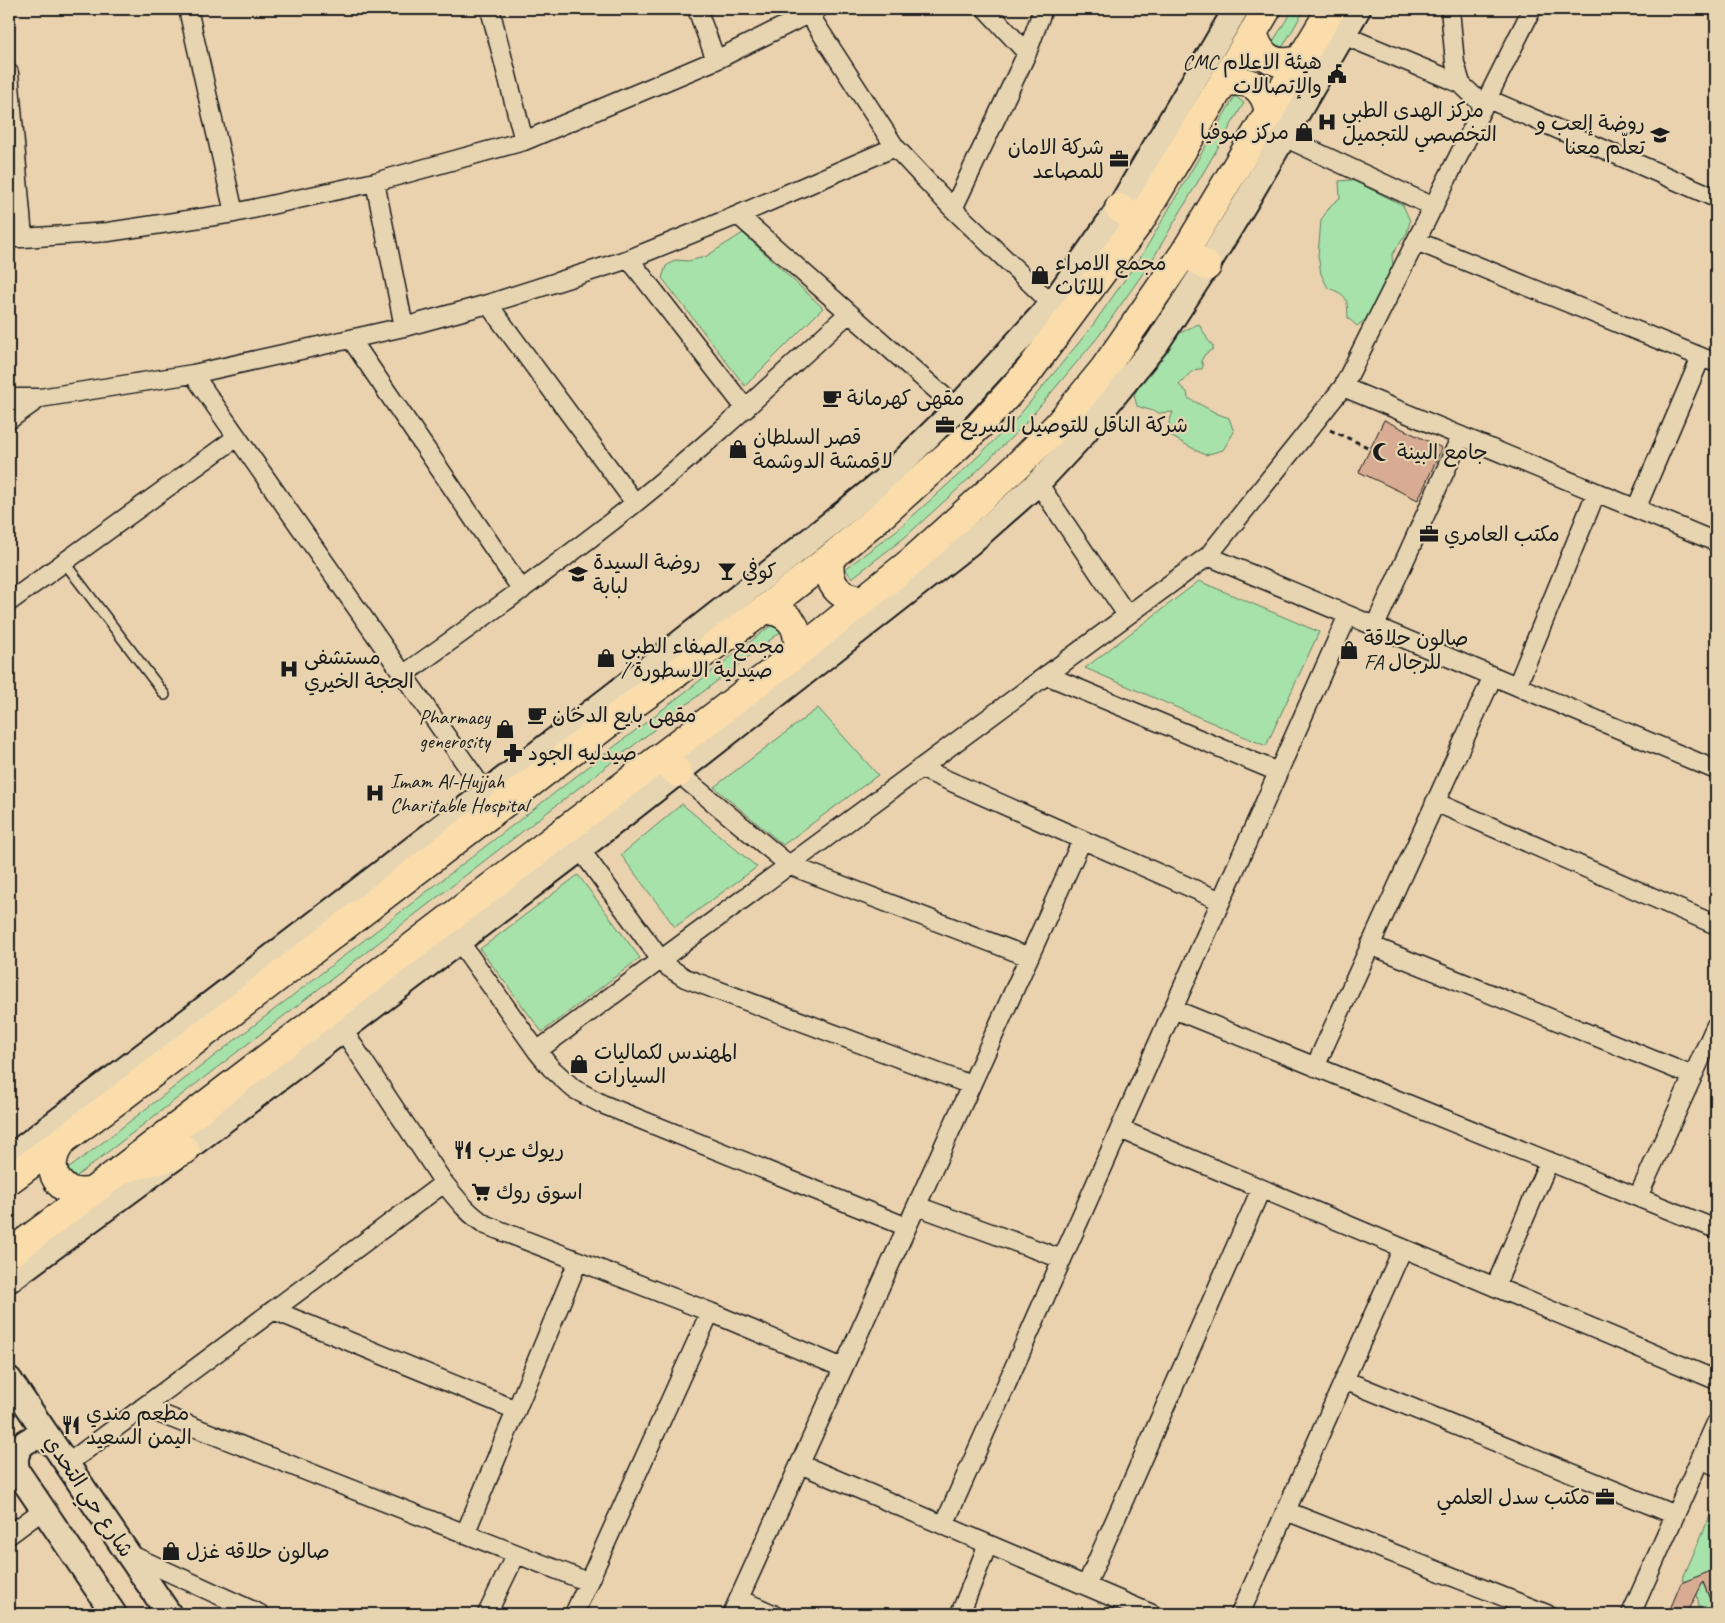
<svg xmlns="http://www.w3.org/2000/svg" width="1725" height="1623" viewBox="0 0 1725 1623" font-family="Caveat,'Playpen Sans Arabic',sans-serif">
<style>
.green{fill:#a6e2a9;stroke:#617f62}
.building{fill:#d7ac92;stroke:#1c1c1c}
.lines{fill:none;stroke-linecap:round;stroke-linejoin:round}
.lane-casing{stroke:#1c1c1c;stroke-width:12}
.street-casing{stroke:#1c1c1c;stroke-width:21}
.secondary-casing{stroke:#1c1c1c;stroke-width:28}
.primary-casing{stroke:#1c1c1c;stroke-width:31}
.path{stroke:#1c1c1c;stroke-width:3;stroke-dasharray:5 4;stroke-linecap:butt}
.lane{stroke:#e7d5b2;stroke-width:9}
.street{stroke:#e7d5b2;stroke-width:18}
.secondary{stroke:#e7d5b2;stroke-width:24}
.primary{stroke:#faddab;stroke-width:28}
.labels{text-anchor:middle;dominant-baseline:central;stroke-width:4.5;stroke-linejoin:round;paint-order:stroke}
.poi-label{font-size:21px;fill:#1c1c1c;stroke:#e7d5b2;text-anchor:start}
.street-label{font-size:21px;fill:#1c1c1c;stroke:#e7d5b2}
</style>
<rect width="100%" height="100%" fill="#ead2af"/>
<filter id="ink" filterUnits="userSpaceOnUse"><feTurbulence type="fractalNoise" baseFrequency=".02" numOctaves="2"/><feDisplacementMap in="SourceGraphic" scale="10" xChannelSelector="R" yChannelSelector="G"/><feConvolveMatrix kernelMatrix="1 2 1 2 8 2 1 2 1" color-interpolation-filters="sRGB"/></filter>
<g filter="url(#ink)">
<path class="green" d="M1293,9H1305L1279,53L1269,48Z
M1235,96L1244,103L1151,262L1098,337L1024,425L971,477L904,538L852,578L845,569L897,530L964,470L1017,418L1090,329L1142,255Z
M1352,180L1403,205L1410,221L1407,233L1392,255L1393,266L1375,305L1366,319L1357,326L1348,318C1347,298 1348,295 1328,288L1321,274L1318,255L1321,220L1331,205L1340,198L1339,181Z
M743,233L823,308L745,386L662,278L666,266L676,260L688,261L705,257Z
M1199,324L1208,340L1213,346V349L1205,354L1201,361L1203,365L1202,369C1190,368 1187,378 1179,385L1187,392L1188,398L1218,414L1229,418L1234,432L1223,450L1205,455L1172,437L1169,423L1173,412L1159,413L1137,406L1134,395C1151,366 1164,336 1199,324Z
M1199,581L1319,632L1266,746L1085,668Z
M786,614L792,623L69,1182L63,1173Z
M818,708L878,775L783,845L714,787Z
M682,804L757,867L675,927L621,855Z
M578,875L640,958L542,1032L480,949Z
M1716,1502V1569L1700,1576L1716,1614H1708L1707,1610L1700,1612L1697,1595L1699,1588L1682,1580Z"/>
<path class="building" d="M1384,420L1442,448L1418,500L1359,472Z
M1716,1569V1614L1703,1582L1687,1614H1668L1681,1583Z"/>
<g class="lines">
<g class="lane-casing">
<path id="lane" d="M64,562L165,695"/>
</g>
<g class="street-casing">
<path id="street" d="M188,9L234,213
M490,9L524,141
M697,9L716,60
M986,9L1027,53
M1450,9L1455,63L1461,84L1484,106
M809,14L895,147L953,209L1052,304
M1343,35L1461,84
M9,73L23,238
M1488,99L1716,198
M1284,137L1434,207
M375,182L404,327
M953,209L1027,53L1043,9
M738,215L957,408
M9,238H23L108,232L234,213L375,182L524,141L716,60L818,9
M1416,241L1716,363
M629,259L746,409
M488,304L635,503
M351,339L522,590
M193,374L486,793
M1343,387L1716,542
M9,398H40L193,374L404,327L488,304L629,259L738,215L895,147
M9,420L40,398
M1038,483L1127,615
M1636,509L1701,357
M1208,556L1716,770
M9,602L237,437
M1375,626L1461,436
M403,675C481,619 559,564 634,504C709,444 778,378 849,313
M1046,675L1278,772
M1517,686L1596,493
M920,768L1221,901
M678,773L789,865L1029,957
M1435,802L1716,925
M580,849L661,960L668,967L685,978L971,1085
M459,941L537,1051L551,1068L574,1089L602,1104L907,1227
M1370,945L1693,1076
M1173,1009L1716,1229
M343,1030L444,1183C457,1199 468,1214 486,1225L710,1312L843,1368
M537,1051L1208,556L1343,387L1532,9
M1315,1067L1493,676
M1120,1129L1716,1380
M1638,1197L1716,1025
M917,1206L1062,1259
M1495,1287L1549,1161
M273,1310L516,1410
M1344,1380L1675,1515
M143,1407L588,1582
M1700,1459L1716,1466
M67,1464L444,1183
M800,1464L1152,1614
M1286,1511L1547,1614
M944,1525L1348,615
M465,1534L578,1261
M9,1535L43,1510
M127,1553L260,1614
M1086,1586L1261,1189
M739,1599L773,1614
M487,1614L516,1554
M574,1614L710,1312
M732,1614L1082,840
M960,1614L988,1544
M1240,1614L1403,1248
M1631,1614L1716,1423"/>
</g>
<g class="secondary-casing">
<path id="secondary" d="M9,1158L611,697L779,565L882,482L957,408L1052,304L1119,208L1236,9
M9,1280L185,1150L580,849L970,543L1038,483L1080,438L1157,343L1207,266L1247,200L1358,9
M9,1379L169,1614
M9,1459L114,1614
M19,1474C6,1447 37,1425 56,1448"/>
</g>
<g class="primary-casing">
<path id="primary" d="M1253,32C1260,58 1274,67 1300,60
M1223,83C1249,77 1264,86 1269,112
M1119,208L1140,221
M1185,252L1207,266
M830,558C827,584 837,597 863,600
M765,609C791,613 801,627 797,653
M661,758L678,773
M62,1142C40,1168 60,1200 93,1191
M130,1167L171,1157L185,1150
M9,1180L123,1096L623,712L765,609L830,558L883,514L956,448L980,425L1029,371L1140,221L1267,9
M9,1254L93,1191L797,653L912,561L1017,466L1058,425L1104,369L1185,252L1331,9"/>
</g>
<path class="path" d="M1330,430L1370,448"/>
<use href="#lane" class="lane"/>
<use href="#street" class="street"/>
<use href="#secondary" class="secondary"/>
<use href="#primary" class="primary"/>
</g>
</g>
<defs>
<g id="civic-bare" transform="scale(1.5)"><path d="M-.6-6.5H3V-4.5H.6V-3L4-1V1h2V6H-6V1h2V-1L-.6-3ZM-1.2 2.5V6h2.4V2.5Z" fill="#1c1c1c" stroke="#e7d5b2" stroke-width="2.5" paint-order="stroke"/></g>
<g id="hospital-bare" transform="scale(1.5)"><path d="M-5-5h3v3.5h4V-5h3V5h-3V1.5h-4V5h-3Z" fill="#1c1c1c" stroke="#e7d5b2" stroke-width="2.5" paint-order="stroke"/></g>
<g id="shop-bare" transform="scale(1.5)"><path d="M-5-2.5h2.3a2.7 3.5 0 0 1 5.4 0H5L5.5 6h-11ZM-1.5-2.5h3a1.5 2.3 0 0 0-3 0Z" fill="#1c1c1c" stroke="#e7d5b2" stroke-width="2.5" paint-order="stroke"/></g>
<g id="school-bare" transform="scale(1.5)"><path d="M0-5L7-2L0 1L-7-2ZM-4 1L0 2.5L4 1V4Q0 6-4 4Z" fill="#1c1c1c" stroke="#e7d5b2" stroke-width="2.5" paint-order="stroke"/></g>
<g id="office-bare" transform="scale(1.5)"><path d="M-6-3h4V-5.5h4V-3h4V5H-6ZM-1-4.5V-3h2v-1.5ZM-6 0V1H6V0Z" fill="#1c1c1c" stroke="#e7d5b2" stroke-width="2.5" paint-order="stroke"/></g>
<g id="cafe-bare" transform="scale(1.5)"><path d="M-5.5-4.5H6V0H3Q3 3.5 0 3.5H-2.5Q-5.5 3.5-5.5 0ZM3-3.2v2h1.7v-2ZM-6 4.5H4V6H-6Z" fill="#1c1c1c" stroke="#e7d5b2" stroke-width="2.5" paint-order="stroke"/></g>
<g id="mosque-bare" transform="scale(1.5)"><path d="M3.5-4.9A6 6 0 1 0 3.5 4.9A5 5 0 1 1 3.5-4.9Z" fill="#1c1c1c" stroke="#e7d5b2" stroke-width="2.5" paint-order="stroke"/></g>
<g id="bar-bare" transform="scale(1.5)"><path d="M-6-5H6L.8 .8V4.5H3.5V6h-7V4.5H-.8V.8Z" fill="#1c1c1c" stroke="#e7d5b2" stroke-width="2.5" paint-order="stroke"/></g>
<g id="pharmacy-bare" transform="scale(1.5)"><path d="M-2-6h4v4h4v4h-4v4h-4v-4h-4v-4h4Z" fill="#1c1c1c" stroke="#e7d5b2" stroke-width="2.5" paint-order="stroke"/></g>
<g id="restaurant-bare" transform="scale(1.5)"><path d="M-5-6h1v4h1v-4h1v4h1v-4h1v5L-1.5 .5V6h-2V.5L-5-1ZM5-6V6H3V1.5H1.5Q1.5-4 5-6Z" fill="#1c1c1c" stroke="#e7d5b2" stroke-width="2.5" paint-order="stroke"/></g>
<g id="supermarket-bare" transform="scale(1.5)"><path d="M-6-5.5h2.5l.6 2H6L4.5 2H-2.5L-4.4-4H-6ZM-1.5 3.2a1.3 1.3 0 1 0 .1 0ZM3 3.2a1.3 1.3 0 1 0 .1 0Z" fill="#1c1c1c" stroke="#e7d5b2" stroke-width="2.5" paint-order="stroke"/></g>
</defs>
<g fill-rule="evenodd">
<use href="#civic-bare" x="1337" y="74"/>
<use href="#hospital-bare" x="1327" y="122"/>
<use href="#shop-bare" x="1304" y="132"/>
<use href="#school-bare" x="1660" y="135"/>
<use href="#office-bare" x="1119" y="159"/>
<use href="#shop-bare" x="1040" y="275"/>
<use href="#cafe-bare" x="832" y="398"/>
<use href="#office-bare" x="945" y="425"/>
<use href="#shop-bare" x="738" y="449"/>
<use href="#mosque-bare" x="1382" y="452"/>
<use href="#office-bare" x="1429" y="534"/>
<use href="#bar-bare" x="727" y="571"/>
<use href="#school-bare" x="578" y="574"/>
<use href="#shop-bare" x="1349" y="650"/>
<use href="#shop-bare" x="606" y="658"/>
<use href="#hospital-bare" x="289" y="669"/>
<use href="#cafe-bare" x="537" y="715"/>
<use href="#shop-bare" x="505" y="729"/>
<use href="#pharmacy-bare" x="513" y="753"/>
<use href="#hospital-bare" x="375" y="793"/>
<use href="#shop-bare" x="579" y="1064"/>
<use href="#restaurant-bare" x="463" y="1150"/>
<use href="#supermarket-bare" x="481" y="1192"/>
<use href="#restaurant-bare" x="71" y="1425"/>
<use href="#office-bare" x="1605" y="1497"/>
<use href="#shop-bare" x="171" y="1551"/>
</g>
<g class="labels">
<g class="poi-label">
<text x="1322" y="62" text-anchor="end">CMC هيئة الاعلام<tspan x="1322" dy="24">والإتصالات</tspan></text>
<text x="1342" y="110">مركز الهدى الطبي<tspan x="1342" dy="24">التخصصي للتجميل</tspan></text>
<text x="1645" y="123" text-anchor="end">روضة إلعب و<tspan x="1645" dy="24">تعلّم معنا</tspan></text>
<text x="1289" y="132" text-anchor="end">مركز صوفيا</text>
<text x="1104" y="147" text-anchor="end">شركة الامان<tspan x="1104" dy="24">للمصاعد</tspan></text>
<text x="1055" y="263">مجمع الامراء<tspan x="1055" dy="24">للاثاث</tspan></text>
<text x="847" y="398">مقهى كهرمانة</text>
<text x="960" y="425">شركة الناقل للتوصيل السريع</text>
<text x="753" y="437">قصر السلطان<tspan x="753" dy="24">لاقمشة الدوشمة</tspan></text>
<text x="1397" y="452">جامع البينة</text>
<text x="1444" y="534">مكتب العامري</text>
<text x="593" y="562">روضة السيدة<tspan x="593" dy="24">لبابة</tspan></text>
<text x="742" y="571">كوفي</text>
<text x="1364" y="638">صالون حلاقة<tspan x="1364" dy="24">FA للرجال</tspan></text>
<text x="621" y="646">مجمع الصفاء الطبي<tspan x="621" dy="24">/ صيدلية الاسطورة</tspan></text>
<text x="304" y="657">مستشفى<tspan x="304" dy="24">الحجة الخيري</tspan></text>
<text x="552" y="715">مقهى بايع الدخان</text>
<text x="490" y="717" text-anchor="end">Pharmacy<tspan x="490" dy="24">generosity</tspan></text>
<text x="528" y="753">صيدليه الجود</text>
<text x="390" y="781">Imam Al-Hujjah<tspan x="390" dy="24">Charitable Hospital</tspan></text>
<text x="594" y="1052">المهندس لكماليات<tspan x="594" dy="24">السيارات</tspan></text>
<text x="478" y="1150">ريوك عرب</text>
<text x="496" y="1192">اسوق روك</text>
<text x="86" y="1413">مطعم مندي<tspan x="86" dy="24">اليمن السعيد</tspan></text>
<text x="1590" y="1497" text-anchor="end">مكتب سدل العلمي</text>
<text x="186" y="1551">صالون حلاقه غزل</text>
</g>
<g class="street-label">
<text transform="translate(89 1496) rotate(56)">شارع حي التحدي</text>
</g>
</g>
<rect width="1725" height="1623" fill="none" stroke="#e7d5b2" stroke-width="30"/>
<rect x="15" y="15" width="1695" height="1593" fill="none" stroke="#1c1c1c" stroke-width="2" filter="url(#ink)"/>
</svg>
